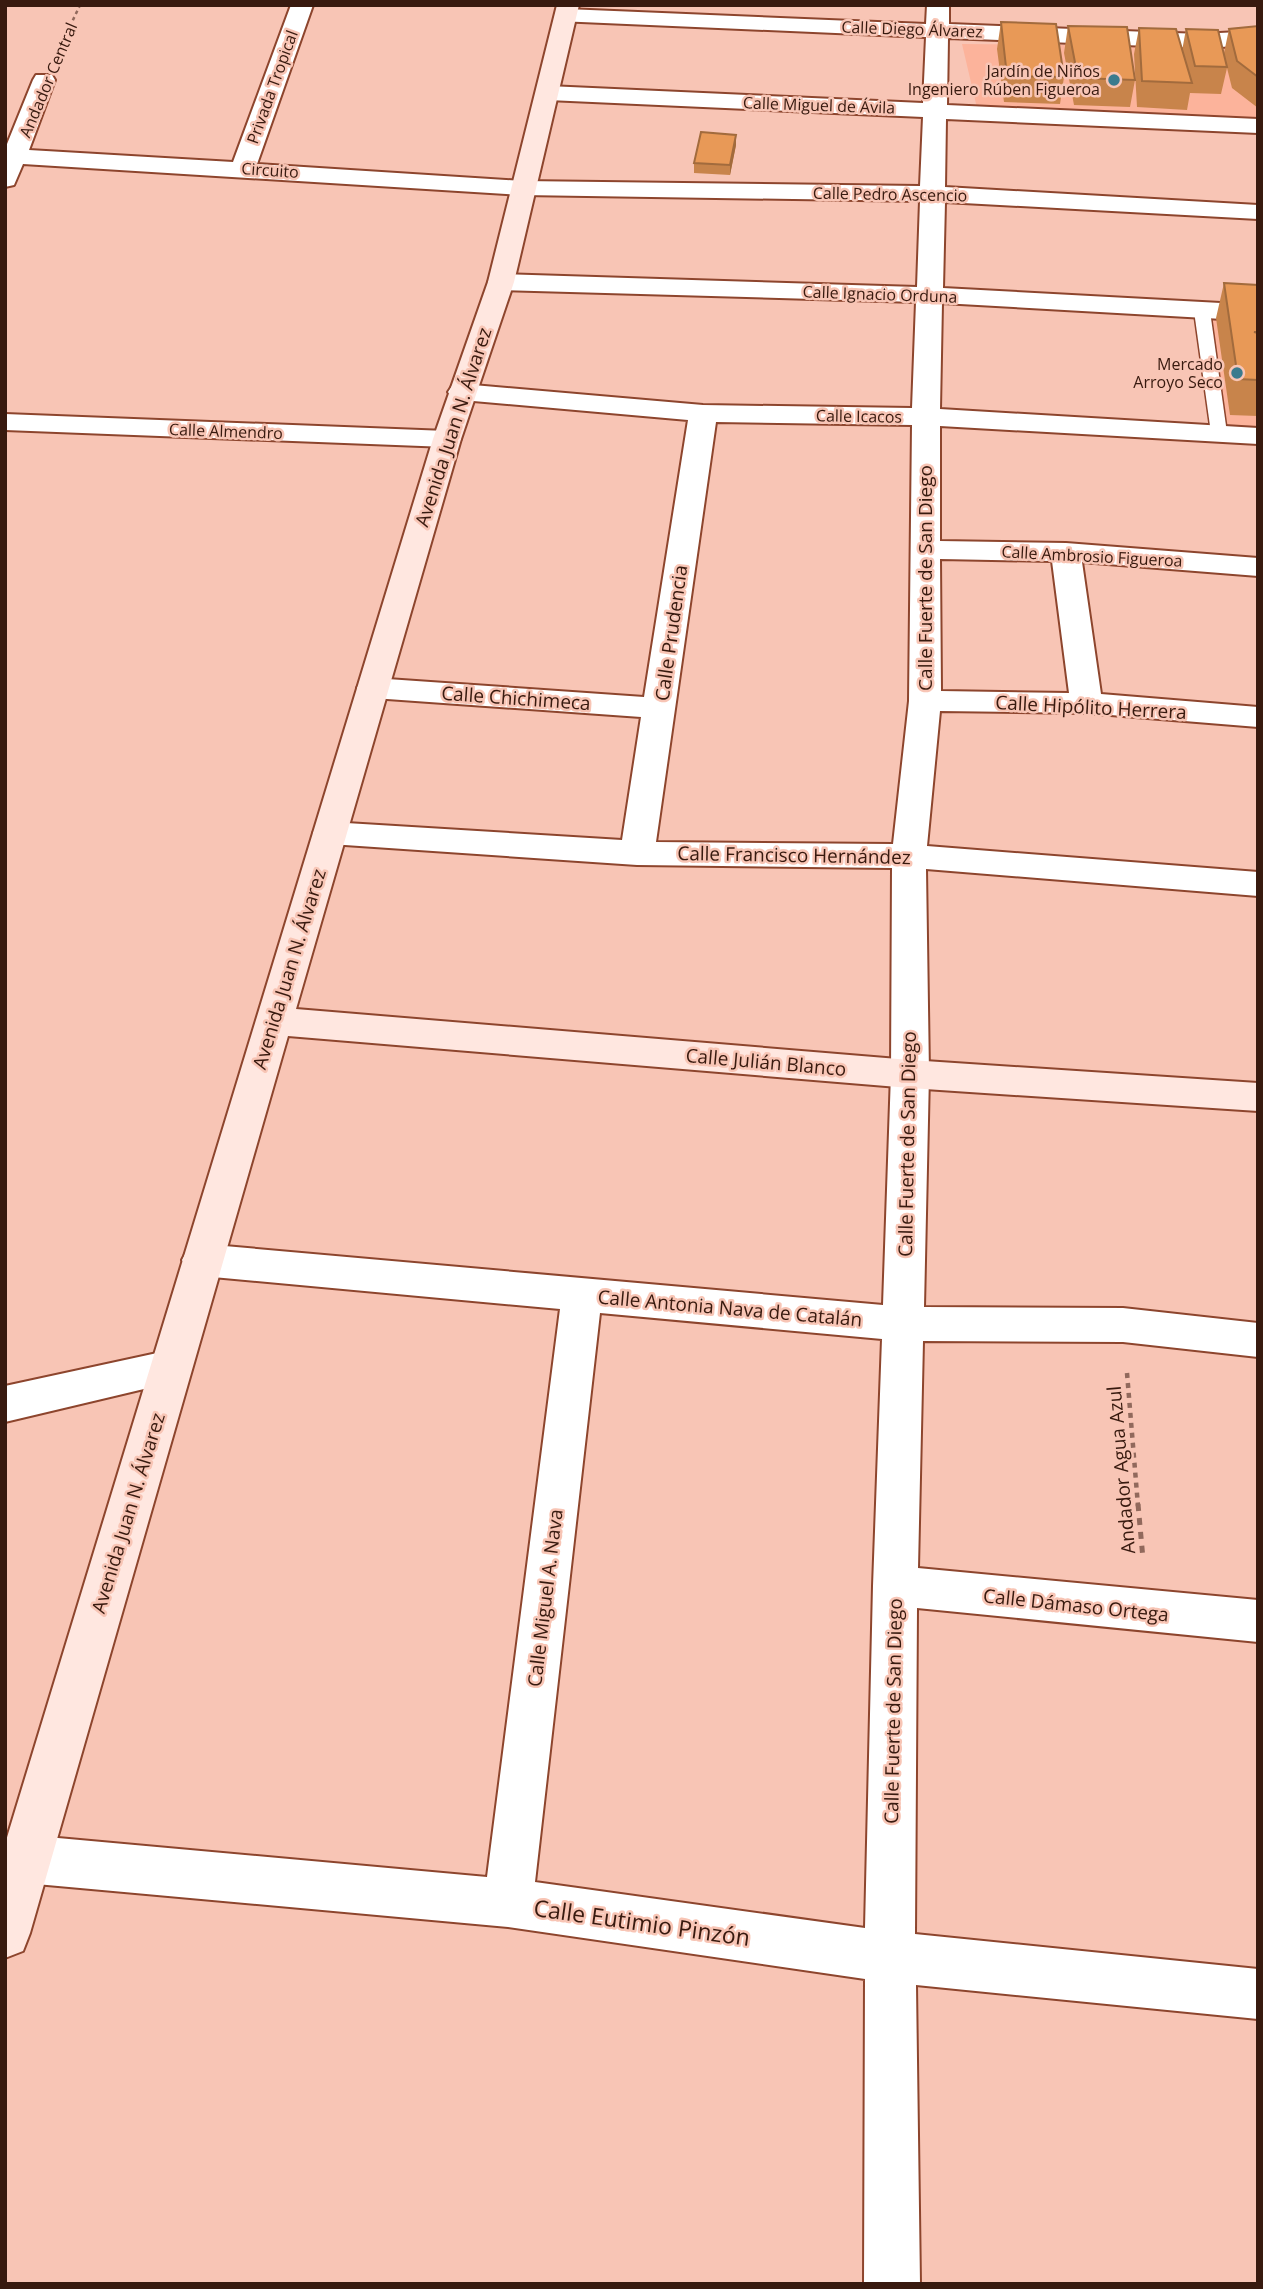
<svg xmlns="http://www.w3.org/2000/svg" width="1263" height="2289" viewBox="0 0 1263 2289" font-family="'Open Sans',sans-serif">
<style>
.built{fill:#fcb39b}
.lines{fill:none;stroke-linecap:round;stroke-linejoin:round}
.service-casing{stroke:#8d452d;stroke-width:3}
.minor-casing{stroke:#8d452d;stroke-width:4}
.secondary-casing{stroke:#8d452d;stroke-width:4}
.path-far2{stroke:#91695c;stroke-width:2.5;stroke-dasharray:3.5 3.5;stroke-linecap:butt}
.path-far1{stroke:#91695c;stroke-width:4.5;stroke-dasharray:5 5;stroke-linecap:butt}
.path{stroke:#91695c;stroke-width:5;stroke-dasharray:7 7;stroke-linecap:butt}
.service{fill:#fff;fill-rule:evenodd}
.minor{fill:#fff;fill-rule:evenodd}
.secondary{fill:#ffe7e0;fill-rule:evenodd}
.wall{fill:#c8844b}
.shaded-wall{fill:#a26b3d}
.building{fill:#e89957;stroke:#a26b3d;stroke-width:2}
.poi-dot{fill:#3a7b8e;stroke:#f8c5b5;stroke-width:2.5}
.labels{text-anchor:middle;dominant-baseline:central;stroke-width:5;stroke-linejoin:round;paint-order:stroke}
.far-street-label{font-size:16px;fill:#381a0f;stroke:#f8c5b5}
.far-poi-label{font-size:16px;fill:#381a0f;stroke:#f8c5b5;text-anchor:end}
.street-label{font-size:19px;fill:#381a0f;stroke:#f8c5b5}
.near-street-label{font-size:23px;fill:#381a0f;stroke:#f8c5b5}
</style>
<rect width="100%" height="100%" fill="#f8c5b5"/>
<path class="built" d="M962,44L1252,47L1258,52V119L977,108Z
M1210,314L1258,317V431L1223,429Z"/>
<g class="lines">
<g class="service-casing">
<path id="service" d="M1202,306L1210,311L1227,433L1219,438L1211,433L1194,311Z"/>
</g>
<g class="minor-casing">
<path id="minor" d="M291,5H313L257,164L522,181L920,186L923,117L548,100L540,98L536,93L540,88L548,86L923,103L926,37L558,21L555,16L558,11L566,9L926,24L927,5H949V24L1200,34L1258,31V45L1200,48L948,38L947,105L1258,119V133L946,119L945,187L1258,205V219L945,202L943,288L1258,305V321L942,303L940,409L1258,428V444L940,426V541L1066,543L1258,558V576L1082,562L1101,694L1258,707V727L1086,713L940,711L927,846L1258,872V896L926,869L929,1074L924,1307L1123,1308L1258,1323V1357L1123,1342L923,1341L918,1568L1258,1600V1642L917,1608L915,1934L1258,1969V2019L916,1985L920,2284H864L865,1979L508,1927L25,1883L8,1876L5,1848L8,1842L25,1835L487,1877L560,1309L202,1276L188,1271L182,1260L188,1249L202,1244L883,1305L891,1074L892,868L637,865L330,844L318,841L313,833L318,825L330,822L622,840L641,717L373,698L362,695L357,688L362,681L373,678L644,697L688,420L462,400L452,398L448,392L452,386L462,384L703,405L912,408L916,302L501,290L492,288L488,282L492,276L501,274L917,287L920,201L522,195L23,164L14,185L5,187V149L33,80L36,75H52L55,80L29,150L233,162ZM716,422L912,425L909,701L893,844L656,842ZM940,559L1052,561L1069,693L941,691ZM600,1313L882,1339L873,1586L865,1928L535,1882Z
M5,414L447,431L457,433L461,439L457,445L447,447L5,430Z
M171,1350L186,1355L192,1367L186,1379L5,1422V1386Z"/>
</g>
<g class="secondary-casing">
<path id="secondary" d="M557,5H579L514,282L461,439L296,1009L910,1060L1258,1083V1111L910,1088L288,1036L30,1933L23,1951L5,1958V1844L433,439L488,282Z"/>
</g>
<path class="path-far2" d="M58,52L80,5"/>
<path class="path-far1" d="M1127,1373L1138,1506"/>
<path class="path" d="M1138,1504L1143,1559"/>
<use href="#service" class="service"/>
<use href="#minor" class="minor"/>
<use href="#secondary" class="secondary"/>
</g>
<path class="wall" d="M1001,22L1064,77L1060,104L1004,102L997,49Z
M1068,26L1135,80L1130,107L1074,105L1064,53Z
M1258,26V108L1232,88L1227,68L1221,94L1190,93L1187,110L1137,107L1134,54L1139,28L1182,51L1186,29L1224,53L1229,29Z
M736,145L730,175L694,173V163Z
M1224,283L1258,285V416L1230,415L1216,318Z"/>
<path class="shaded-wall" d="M736,135V145L730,175V165Z"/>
<path class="building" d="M1001,22L1056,24L1064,77L1007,76Z
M1068,26L1127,27L1135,80L1078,78Z
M1258,26V77L1237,61L1229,29Z
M1139,28L1176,29L1192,83L1142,81Z
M1186,29L1218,30L1227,67L1195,66Z
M701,132L736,135L730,165L694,163Z
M1224,283L1258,285V332H1254L1258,333V380L1238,379Z"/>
<g class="poi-dot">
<circle cx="1114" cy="80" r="7"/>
<circle cx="1237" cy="373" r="7"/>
</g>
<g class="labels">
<g class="far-street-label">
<text transform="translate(912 29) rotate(2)">Calle Diego Álvarez</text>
<text transform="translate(48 80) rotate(-67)">Andador Central</text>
<text transform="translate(272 87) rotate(-70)">Privada Tropical</text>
<text transform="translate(819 105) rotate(2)">Calle Miguel de Ávila</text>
<text transform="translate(270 170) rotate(4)">Circuito</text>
<text transform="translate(890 194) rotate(1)">Calle Pedro Ascencio</text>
<text transform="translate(880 294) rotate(2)">Calle Ignacio Orduna</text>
<text transform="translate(859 416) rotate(1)">Calle Icacos</text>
<text transform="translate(226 431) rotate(2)">Calle Almendro</text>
<text transform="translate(1092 556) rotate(3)">Calle Ambrosio Figueroa</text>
</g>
<g class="far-poi-label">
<text x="1100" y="71">Jardín de Niños<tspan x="1100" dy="18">Ingeniero Rúben Figueroa</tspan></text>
<text x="1223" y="364">Mercado<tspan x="1223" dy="18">Arroyo Seco</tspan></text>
</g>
<g class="street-label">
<text transform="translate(453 427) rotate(-72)">Avenida Juan N. Álvarez</text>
<text transform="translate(925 578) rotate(-90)">Calle Fuerte de San Diego</text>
<text transform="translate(671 633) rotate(-82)">Calle Prudencia</text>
<text transform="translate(516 698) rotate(4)">Calle Chichimeca</text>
<text transform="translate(1091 707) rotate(3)">Calle Hipólito Herrera</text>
<text transform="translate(794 855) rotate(1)">Calle Francisco Hernández</text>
<text transform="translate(289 969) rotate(-73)">Avenida Juan N. Álvarez</text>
<text transform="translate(766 1062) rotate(5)">Calle Julián Blanco</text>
<text transform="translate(907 1144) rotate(-89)">Calle Fuerte de San Diego</text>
<text transform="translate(730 1308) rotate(5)">Calle Antonia Nava de Catalán</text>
<text transform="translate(1121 1470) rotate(-95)">Andador Agua Azul</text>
<text transform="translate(128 1513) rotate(-73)">Avenida Juan N. Álvarez</text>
<text transform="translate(545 1598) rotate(-83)">Calle Miguel A. Nava</text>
<text transform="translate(1076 1605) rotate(6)">Calle Dámaso Ortega</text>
<text transform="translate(893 1711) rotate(-89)">Calle Fuerte de San Diego</text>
</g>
<g class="near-street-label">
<text transform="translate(642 1922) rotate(8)">Calle Eutimio Pinzón</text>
</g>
</g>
<rect width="1263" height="2289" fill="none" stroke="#381a0f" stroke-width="14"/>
</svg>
